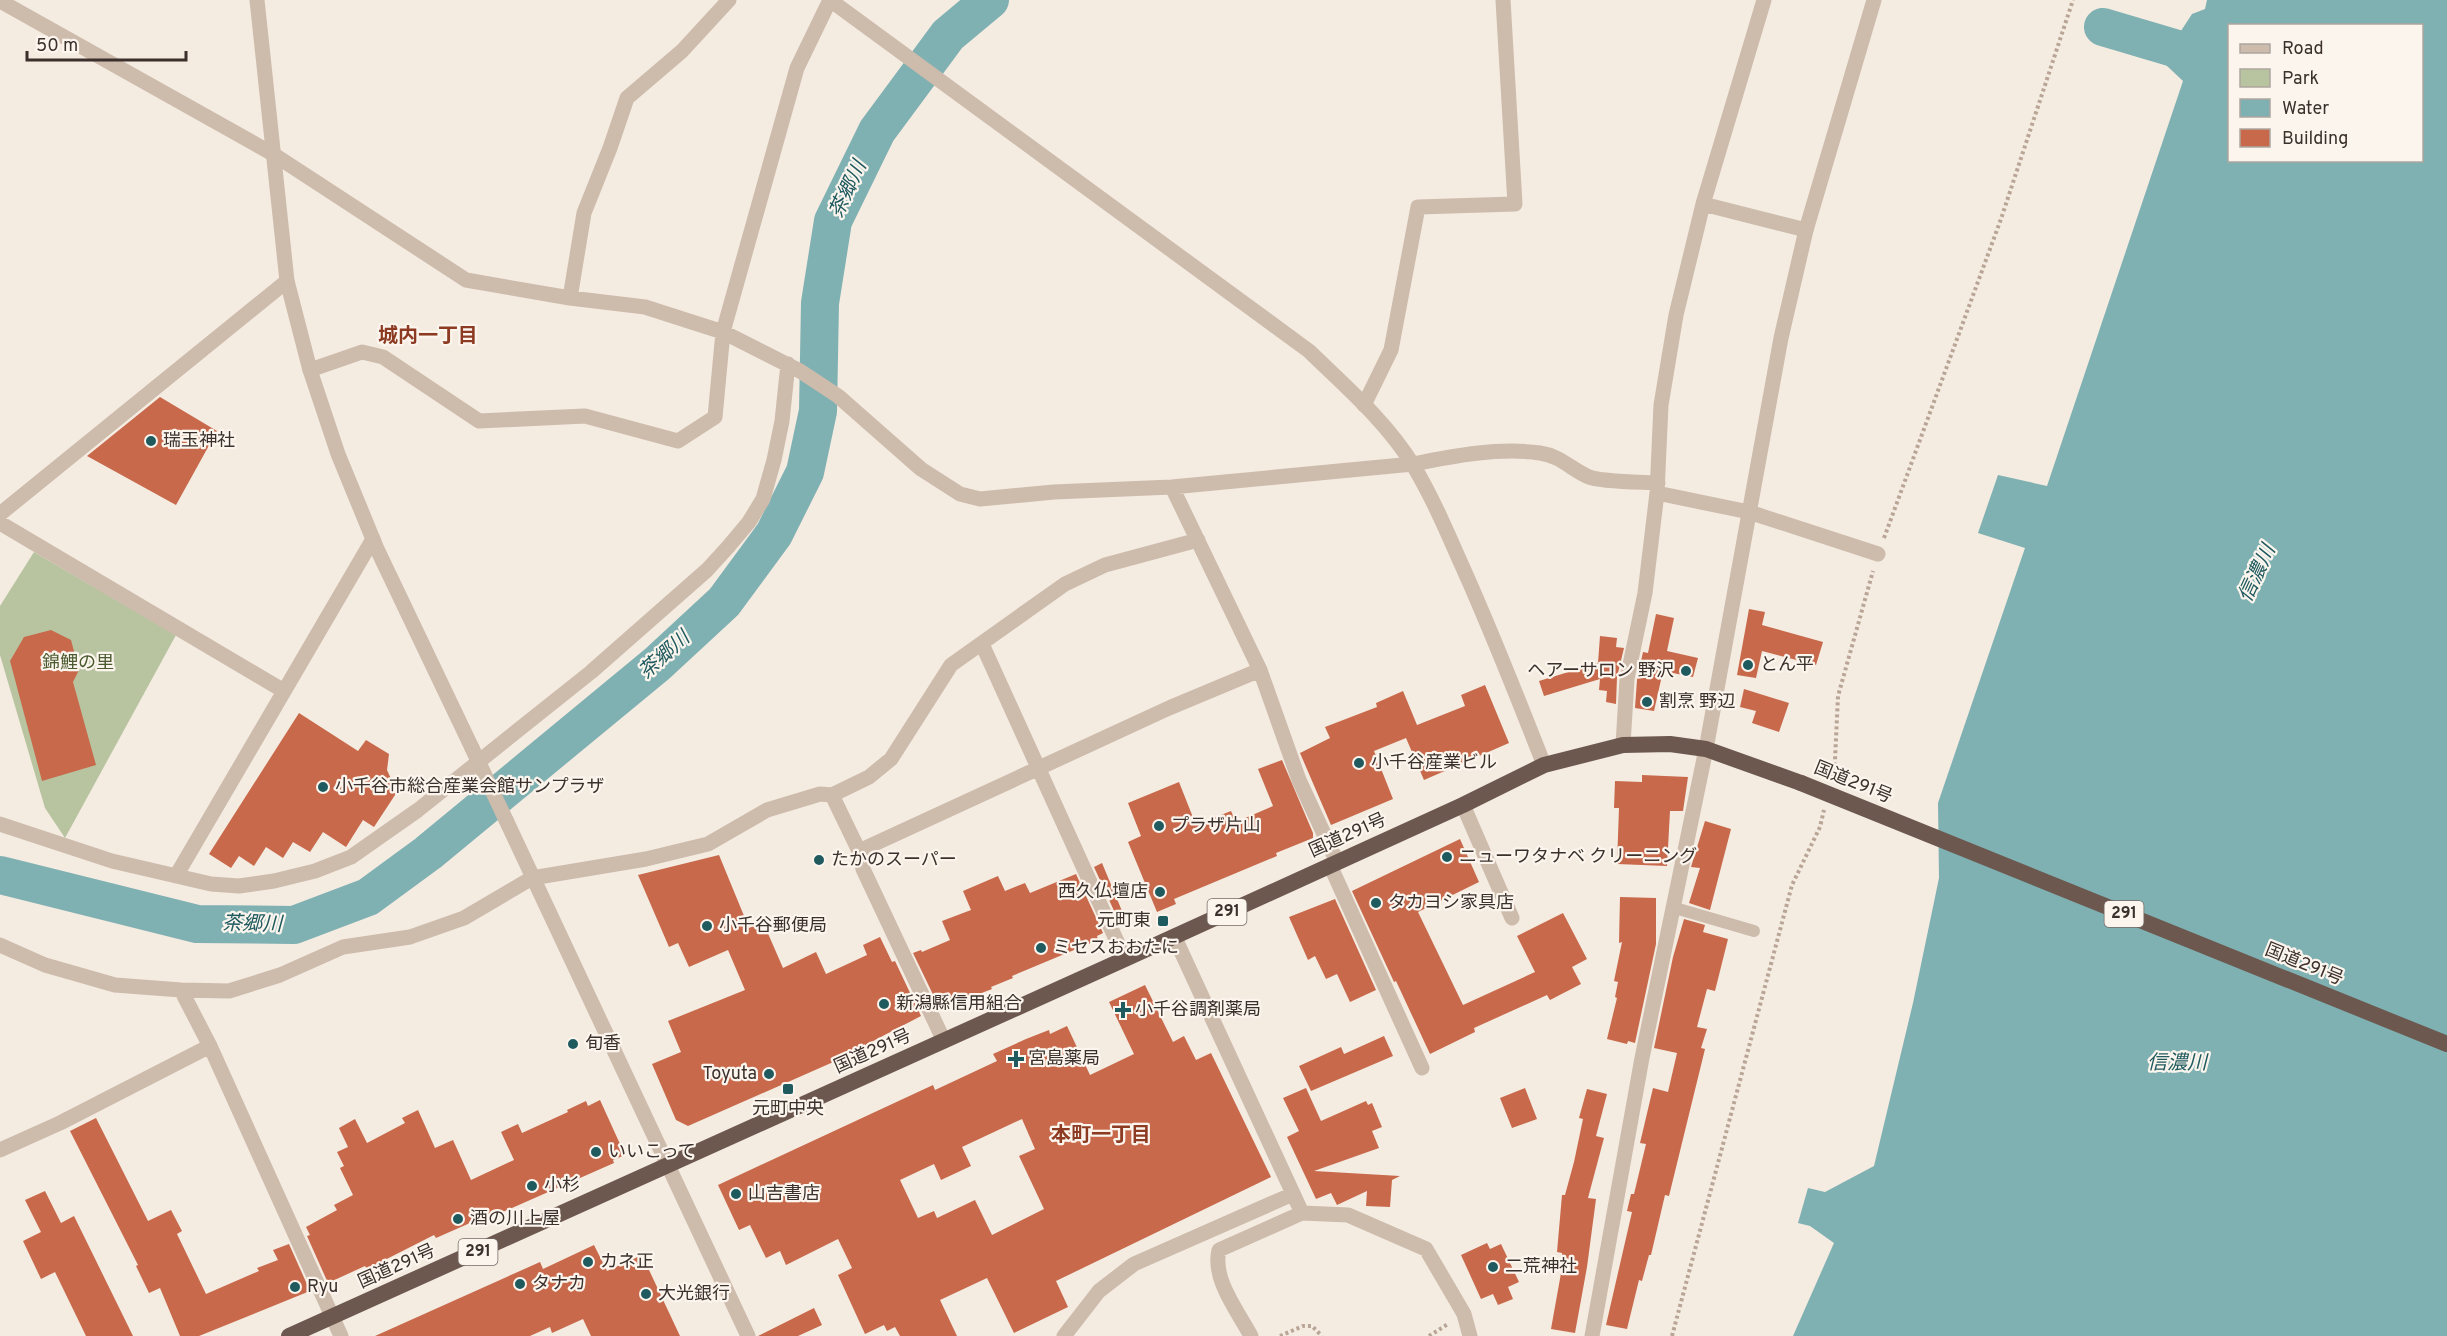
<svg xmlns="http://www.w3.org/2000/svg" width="2447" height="1336" viewBox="0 0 2447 1336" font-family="Overpass,'Noto Sans JP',sans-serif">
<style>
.green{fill:#b8c4a0}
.water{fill:#7fb0b2;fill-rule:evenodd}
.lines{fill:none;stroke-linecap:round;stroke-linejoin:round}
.river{stroke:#7fb0b2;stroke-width:38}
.building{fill:#c8694b;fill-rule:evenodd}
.path{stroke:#b9a596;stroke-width:4;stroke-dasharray:3 3;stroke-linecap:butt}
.service{stroke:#cdbbac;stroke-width:12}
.minor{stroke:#cdbbac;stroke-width:15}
.tertiary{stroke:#cdbbac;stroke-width:15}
.trunk{stroke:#6c584f;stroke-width:16}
.tertiary-bridge{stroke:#cdbbac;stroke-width:15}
.trunk-bridge{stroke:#6c584f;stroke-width:16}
.poi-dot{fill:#1f5a5e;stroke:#fbf5ee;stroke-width:2}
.labels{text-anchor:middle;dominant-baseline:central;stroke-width:4.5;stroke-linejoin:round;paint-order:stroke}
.shield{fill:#fbf5ee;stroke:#756b66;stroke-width:1.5}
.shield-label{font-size:16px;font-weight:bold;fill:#3b302b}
.poi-label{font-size:18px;fill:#3b302b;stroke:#fbf5ee;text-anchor:start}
.park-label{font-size:18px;fill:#4a5a2e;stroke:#fbf5ee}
.street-label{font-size:18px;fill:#3b302b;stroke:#fbf5ee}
.water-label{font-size:20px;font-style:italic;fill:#1f5a5e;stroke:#fbf5ee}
.neighbourhood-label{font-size:20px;font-weight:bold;fill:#8c3b22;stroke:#fbf5ee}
</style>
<rect width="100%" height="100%" fill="#f4ebe1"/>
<path class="green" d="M34,552L176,635L65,838L45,808L0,655V606Z"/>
<path class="water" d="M2207,0H2447V1336H1793L1834,1243L1810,1226L1798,1223L1808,1188L1825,1192L1874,1166L1913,1003L1939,878L1938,803L2025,548L1978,533L1998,475L2047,486L2183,81L2166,65L2132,55L2145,20L2179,34L2192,14L2205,9ZM2230,26H2422V160H2230Z"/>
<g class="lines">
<path class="river" d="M2103,27L2228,64L2230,62
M0,875L197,924L294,925L368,897L428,853L657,664L724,602L774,534L805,472L818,411L820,303L833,221L877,131L948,35L990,0"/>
</g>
<path class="building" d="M160,397L217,431L176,505L87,456Z
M1749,609L1765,612L1762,625L1823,642L1816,665L1762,651L1756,678L1737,675Z
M1656,614L1674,618L1667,651L1698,658L1693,677L1663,671L1654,711L1635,708L1637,680L1643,652L1648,653Z
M51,630L71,640L79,670L73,682L96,765L42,781L10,661L24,637Z
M1600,636L1617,638L1616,647L1624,648L1617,677L1616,704L1606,702L1607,691L1599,690L1600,679L1544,696L1539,681L1598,663Z
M1485,685L1509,743L1424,780L1406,738L1374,751L1393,799L1331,825L1300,753L1330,738L1325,727L1377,707L1376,703L1403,691L1417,725L1465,706L1461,695Z
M1744,689L1789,703L1779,732L1752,723L1756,711L1740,707Z
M299,713L358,751L366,740L389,754L387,770L397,792L374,827L363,820L346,847L323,832L310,852L293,842L283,858L266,847L254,866L239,856L231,868L209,854Z
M1282,760L1313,833V838L1276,853L1277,856L1174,899L1176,904L1157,912L1128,842L1141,836L1128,803L1179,782L1194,820L1196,819L1198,824L1231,811L1236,822L1273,806L1258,769Z
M1642,775L1688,777L1683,811H1670L1667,866L1617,864L1619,808H1614L1615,781L1642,782Z
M1705,821L1731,829L1710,910L1689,903L1700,868L1691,867Z
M1460,839L1479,882L1418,912L1463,1005L1535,972L1517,936L1563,913L1587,959L1572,967L1581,984L1550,1000L1547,995L1474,1028L1475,1032L1430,1054L1396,981L1394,982L1352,891Z
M719,855L749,928L763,922L783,968L816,952L826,974L867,955L863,945L880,937L892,962L895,961L921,1016L831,1063L688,1126L676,1120L652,1064L681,1052L668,1021L745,990L728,950L689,967L678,943L669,947L638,875Z
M1102,863L1127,923L1121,926L1094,867Z
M1076,874L1103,933L1097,936L1098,940L1012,976L1013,978L991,987L992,989L940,1009L913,953L921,950L922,952L950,940L942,921L971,910L963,891L998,876L1005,891L1025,883L1030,893Z
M1620,897L1656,898V944L1635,1043L1628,1041L1627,1044L1607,1039L1617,998L1615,997L1618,982L1614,981L1622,942L1619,943Z
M1335,899L1376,990L1350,1002L1337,974L1326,979L1315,956L1308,960L1289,917Z
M1684,919L1705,925L1703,932L1728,939L1715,991L1707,989L1697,1027L1707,1029L1701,1048L1705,1049L1669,1196L1665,1195L1651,1255H1649L1642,1281L1639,1280L1627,1329L1606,1325L1632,1212L1627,1211L1631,1194H1634L1646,1144L1640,1143L1653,1088L1668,1092L1677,1053L1654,1048L1673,957Z
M1145,985L1173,1042L1184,1036L1196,1060L1211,1053L1271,1177L1056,1281L1068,1307L1014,1333L987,1278L940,1300L957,1336H900L895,1327L887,1331L884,1325L865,1334L838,1275L852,1268L838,1239L786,1265L780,1251L766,1258L750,1225L739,1230L718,1185L933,1085L935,1090L997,1061L993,1054L1026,1039L1049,1030L1050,1034L1067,1026L1090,1075L1134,1054L1109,1002ZM1022,1119L1035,1149L1019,1156L1044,1209L992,1235L975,1200L937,1218L934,1211L918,1218L900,1180L934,1164L941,1180L971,1166L962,1147Z
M1384,1036L1393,1056L1311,1091L1299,1066L1341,1047L1344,1054Z
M1306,1088L1321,1121L1366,1101L1368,1105L1372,1103L1382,1127L1372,1131L1379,1148L1314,1171L1400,1176L1392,1180L1390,1207L1366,1206L1367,1191L1337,1205L1331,1193L1316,1199L1287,1137L1299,1131L1283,1098Z
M1525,1088L1537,1119L1512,1128L1500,1098Z
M1587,1089L1607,1094L1596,1136L1604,1138L1588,1198L1596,1199L1587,1267L1575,1333L1551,1329L1563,1262L1562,1253L1557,1252L1562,1195H1565L1574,1162L1583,1119L1579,1118Z
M600,1100L625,1155L613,1160L614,1163L471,1226L470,1223L436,1238L434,1235L367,1269L365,1266L328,1283L307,1236L310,1235L306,1227L337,1210L334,1205L353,1195L340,1168L344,1166L337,1152L348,1147L339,1128L355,1119L367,1143L405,1123L402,1118L418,1110L435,1148L453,1140L471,1180L514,1160L501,1132L518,1124L522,1133L568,1112L567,1110L586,1101L588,1106Z
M96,1118L148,1221L171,1210L182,1231L177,1234L206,1294L259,1271L257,1268L278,1260L273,1250L289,1244L310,1291L199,1336H180L160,1288L149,1293L136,1266L138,1265L70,1131Z
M45,1191L61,1223L74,1216L133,1336H86L55,1272L41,1279L23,1241L41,1232L25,1200Z
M1487,1243L1490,1249L1501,1244L1519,1282L1508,1287L1513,1299L1498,1305L1493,1294L1481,1299L1461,1255Z
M594,1245L607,1271L642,1255L680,1336H591L583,1319L552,1333L550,1327L530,1336H375L540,1262L543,1269Z
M814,1308L822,1325L798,1336H758Z"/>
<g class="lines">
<path class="path" d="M1884,538L2001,219L2073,0
M1832,777L1835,760L1838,696L1873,571
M1280,1336L1303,1326H1312L1322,1336
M1429,1336L1448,1324
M1672,1336L1792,885L1820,827L1824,810"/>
<path class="service" d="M1675,908L1754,931"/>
<path class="minor" d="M0,1L273,154L466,280L570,298L645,307L723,332L800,371L838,396L921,469L960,494L980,499L1054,492L1172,487L1413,464C1453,456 1499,447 1540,453C1561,456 1572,470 1589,477C1601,482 1642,482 1658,483
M1703,204L1806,230
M570,298L584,213L610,148L627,98L682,51L729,0
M310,370L362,352L383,357L479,421L585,416L678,441L715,417L723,332L797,68L830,0
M1364,405L1391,350L1418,207L1515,204L1503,0
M1172,487L1260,670L1299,780L1337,862
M1657,493L1749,512L1878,554
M0,514L287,281
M0,523L284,691
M982,644L1125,959
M1623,745L1627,679L1645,593L1657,493L1661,405L1676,315L1703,204L1764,0
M1463,805L1512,918
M0,824L112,861L211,884L239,886L274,881L315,871L351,857L418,810L591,672L707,570L728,547L749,522L763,499L774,460L782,421L788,364
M859,851L1169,708L1260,670
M1330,865L1422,1068
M176,876L373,539
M1174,936L1302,1213
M0,945L45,965L115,985L181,990L229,991L280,975L343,947L410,937L464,918L532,878L646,859L708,844L767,810L820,794L832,795L869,777L891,759L951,665L1065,584L1105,565L1198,540
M181,990L210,1046L341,1336
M0,1150L60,1123L210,1046
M1064,1336L1099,1291L1134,1264L1293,1194
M1251,1336C1237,1310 1212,1279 1219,1250L1302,1213L1348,1215L1426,1249L1464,1314L1470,1336
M1592,1336L1642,1058L1706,749"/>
<path class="tertiary" d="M257,0L287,281L310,370L338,454L377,549L472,748
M830,0L1309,351C1345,386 1386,421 1413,465C1431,495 1445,527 1459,559C1490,627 1517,696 1544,765
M1706,749L1781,338L1806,230L1874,0
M832,795L859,851L863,869L944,1041
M506,820L748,1336"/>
<path class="trunk" d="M289,1336L1125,959L1463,805L1544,765L1623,745L1670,744L1706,749L1801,783"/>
<path class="tertiary-bridge" d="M472,748L506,820"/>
<path class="trunk-bridge" d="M1801,783L2447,1044"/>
</g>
<g class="poi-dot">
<circle cx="151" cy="441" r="6"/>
<circle cx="1748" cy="665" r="6"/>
<circle cx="1686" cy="671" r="6"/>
<circle cx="1647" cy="702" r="6"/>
<circle cx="1359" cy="763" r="6"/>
<circle cx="323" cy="787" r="6"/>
<circle cx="1159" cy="826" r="6"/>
<circle cx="1447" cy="857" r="6"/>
<circle cx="819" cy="860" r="6"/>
<circle cx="1160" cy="892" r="6"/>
<circle cx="1376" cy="903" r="6"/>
<rect x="1157" y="915" width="12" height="12" rx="3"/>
<circle cx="707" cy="926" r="6"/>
<circle cx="1041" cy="948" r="6"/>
<circle cx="884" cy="1004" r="6"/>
<path d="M1120 1001h6v6h6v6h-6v6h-6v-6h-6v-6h6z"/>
<circle cx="573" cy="1044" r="6"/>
<path d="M1013 1050h6v6h6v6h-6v6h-6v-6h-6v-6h6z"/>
<circle cx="769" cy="1074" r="6"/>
<rect x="782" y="1083" width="12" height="12" rx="3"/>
<circle cx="596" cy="1152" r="6"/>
<circle cx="532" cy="1186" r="6"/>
<circle cx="736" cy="1194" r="6"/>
<circle cx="458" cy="1219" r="6"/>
<circle cx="588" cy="1262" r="6"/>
<circle cx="1493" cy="1267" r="6"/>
<circle cx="520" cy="1284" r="6"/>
<circle cx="295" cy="1287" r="6"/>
<circle cx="646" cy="1294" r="6"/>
</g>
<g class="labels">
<g class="shield">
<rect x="1207.5" y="899" width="39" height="26" rx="4.5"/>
<rect x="2104.5" y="901" width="39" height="26" rx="4.5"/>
<rect x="458.5" y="1239" width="39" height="26" rx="4.5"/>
</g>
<g class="shield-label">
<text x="1227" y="912">291</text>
<text x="2124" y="914">291</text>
<text x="478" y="1252">291</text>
</g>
<g class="poi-label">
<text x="163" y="441">瑞玉神社</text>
<text x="1760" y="665">とん平</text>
<text x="1674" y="671" text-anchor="end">ヘアーサロン 野沢</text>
<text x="1659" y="702">割烹 野辺</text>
<text x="1371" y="763">小千谷産業ビル</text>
<text x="335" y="787">小千谷市総合産業会館サンプラザ</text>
<text x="1171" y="826">プラザ片山</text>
<text x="1459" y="857">ニューワタナベ クリーニング</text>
<text x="831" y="860">たかのスーパー</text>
<text x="1148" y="892" text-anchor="end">西久仏壇店</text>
<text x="1388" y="903">タカヨシ家具店</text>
<text x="1151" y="921" text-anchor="end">元町東</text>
<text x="719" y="926">小千谷郵便局</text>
<text x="1053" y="948">ミセスおおたに</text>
<text x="896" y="1004">新潟縣信用組合</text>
<text x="1135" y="1010">小千谷調剤薬局</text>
<text x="585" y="1044">旬香</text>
<text x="1028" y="1059">宮島薬局</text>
<text x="757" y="1074" text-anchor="end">Toyuta</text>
<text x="788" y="1109" text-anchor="middle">元町中央</text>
<text x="608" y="1152">いいこって</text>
<text x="544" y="1186">小杉</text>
<text x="748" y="1194">山吉書店</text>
<text x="470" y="1219">酒の川上屋</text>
<text x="600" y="1262">カネ正</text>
<text x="1505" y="1267">二荒神社</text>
<text x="532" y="1284">タナカ</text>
<text x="307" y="1287">Ryu</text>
<text x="658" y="1294">大光銀行</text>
</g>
<g class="park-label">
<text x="78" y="663">錦鯉の里</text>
</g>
<g class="street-label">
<text transform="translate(1853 783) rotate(22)">国道291号</text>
<text transform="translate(1348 836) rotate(-24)">国道291号</text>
<text transform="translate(2304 965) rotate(22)">国道291号</text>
<text transform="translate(873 1052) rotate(-24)">国道291号</text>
<text transform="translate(397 1267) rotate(-24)">国道291号</text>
</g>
<g class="water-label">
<text transform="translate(849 190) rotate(-65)">茶郷川</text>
<text transform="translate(2258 574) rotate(-65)">信濃川</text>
<text transform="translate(665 656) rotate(-42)">茶郷川</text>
<text transform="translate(252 925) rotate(1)">茶郷川</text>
<text x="2177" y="1064">信濃川</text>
</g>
<g class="neighbourhood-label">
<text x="428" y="337">城内一丁目</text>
<text x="1101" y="1136">本町一丁目</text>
</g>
</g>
<rect x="2228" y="24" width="195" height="138" fill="#fbf5ee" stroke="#aea6a0" stroke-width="1.5"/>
<rect x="2240" y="44" width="30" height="9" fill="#cdbbac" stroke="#aea6a0" stroke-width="1.5"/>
<text x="2282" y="54" font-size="18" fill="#3b302b">Road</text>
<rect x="2240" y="69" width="30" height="18" fill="#b8c4a0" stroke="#aea6a0" stroke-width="1.5"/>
<text x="2282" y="84" font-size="18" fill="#3b302b">Park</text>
<rect x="2240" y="99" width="30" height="18" fill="#7fb0b2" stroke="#aea6a0" stroke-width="1.5"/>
<text x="2282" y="114" font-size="18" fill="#3b302b">Water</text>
<rect x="2240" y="129" width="30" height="18" fill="#c8694b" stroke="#aea6a0" stroke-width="1.5"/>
<text x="2282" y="144" font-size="18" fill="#3b302b">Building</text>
<path d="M27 51v9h159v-9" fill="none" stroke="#3b302b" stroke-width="3"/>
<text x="36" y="51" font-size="18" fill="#3b302b" stroke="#fbf5ee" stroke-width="4.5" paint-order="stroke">50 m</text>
</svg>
